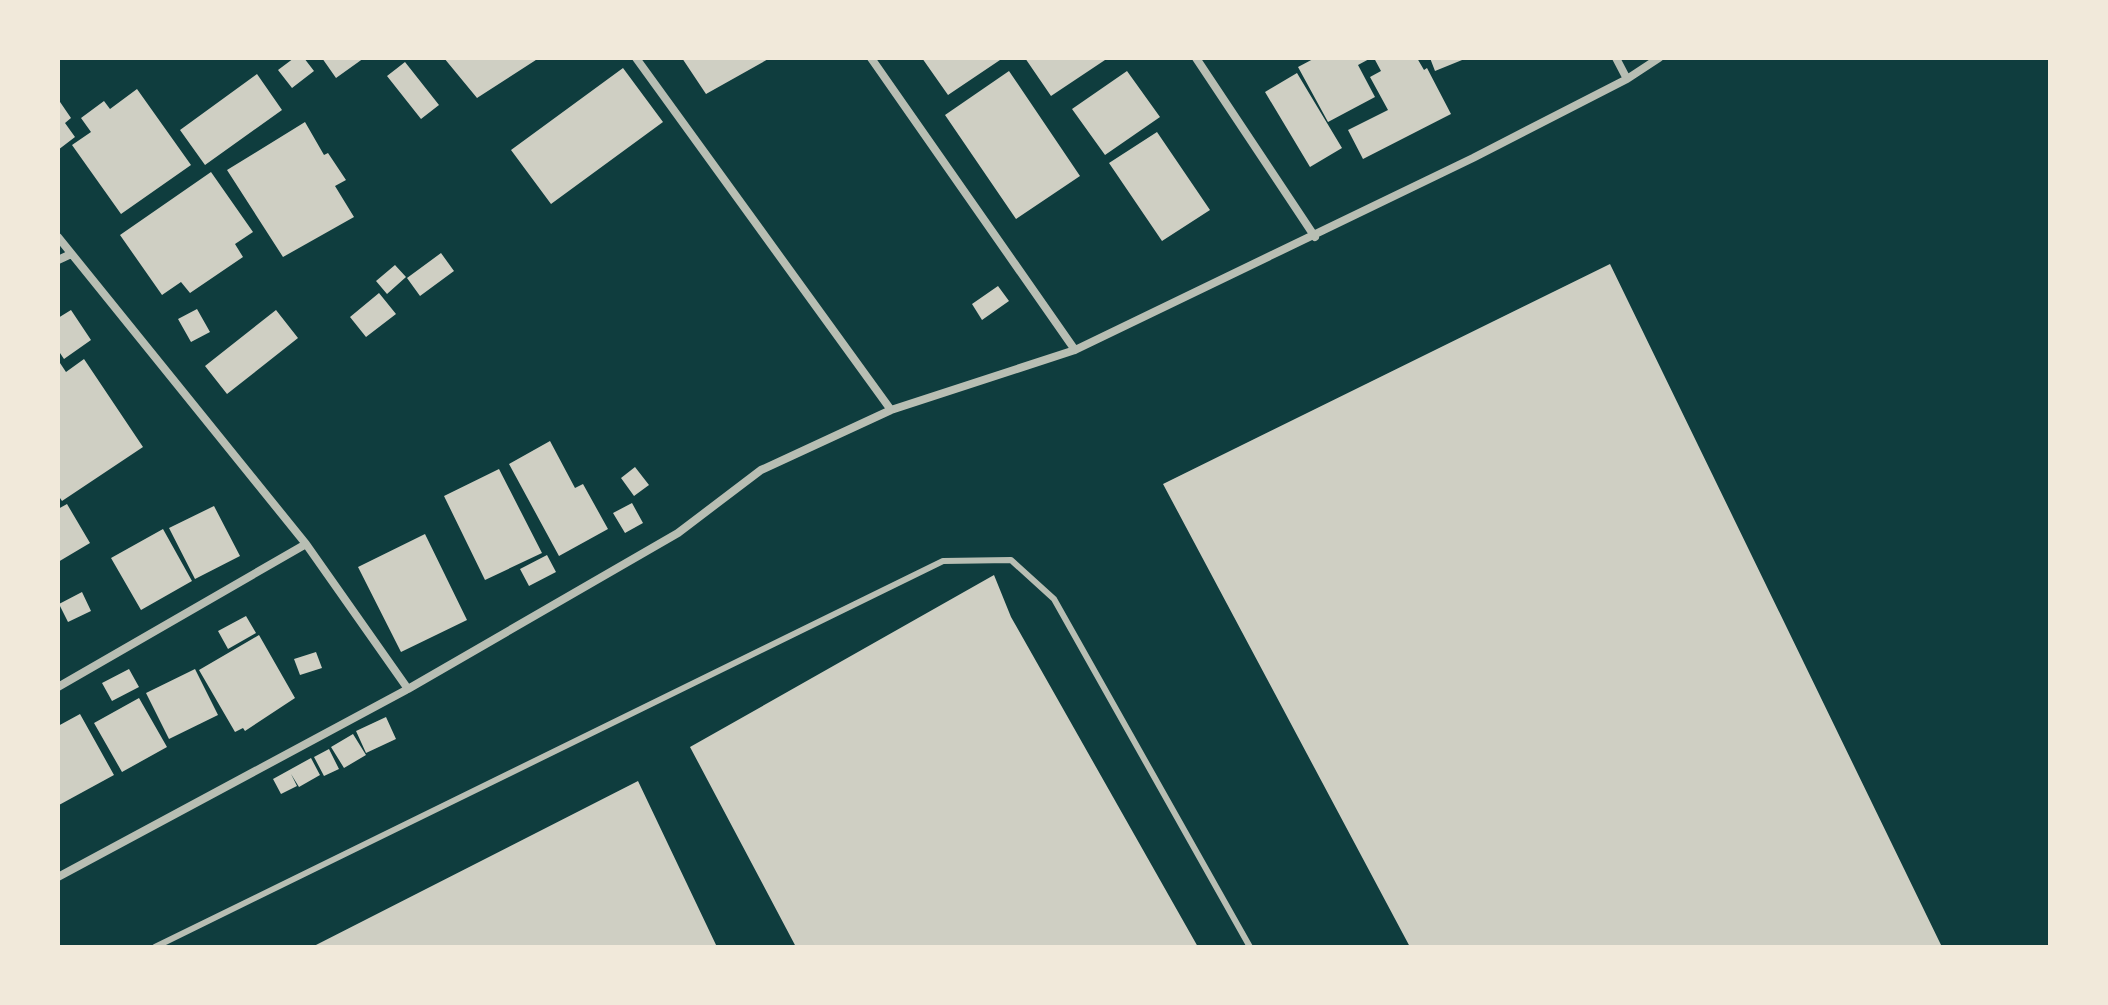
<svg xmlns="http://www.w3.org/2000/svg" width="2108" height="1005" viewBox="0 0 2108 1005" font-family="Barlow,sans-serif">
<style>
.building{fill:#cfcfc3}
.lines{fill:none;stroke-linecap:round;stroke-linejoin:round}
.service{stroke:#b8beb3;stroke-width:6}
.minor{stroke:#b8beb3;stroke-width:8}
</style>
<rect width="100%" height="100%" fill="#0f3d3e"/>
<path class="building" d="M294,58H304L314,71L292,88L278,70Z
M322,58H364L336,78Z
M444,58H539L477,98Z
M682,58H770L706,94Z
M922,58H1003L948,95Z
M1025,58H1108L1051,96Z
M1315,58H1371L1358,65L1375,97L1328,122L1298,67Z
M1374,58H1417L1424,70L1427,68L1451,114L1363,159L1348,130L1388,110L1370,77L1381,71Z
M1430,58H1467L1435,71Z
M405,62L439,105L421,119L387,76Z
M623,68L663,122L551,204L511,150Z
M1009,71L1080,176L1016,219L945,115Z
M1127,71L1160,117L1105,155L1072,109Z
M1297,73L1342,148L1310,167L1265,92Z
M257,74L282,110L205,165L180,130Z
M137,89L191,165L121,214L72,145L91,132L81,118L104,101L110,109Z
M58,99L71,118L65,123L75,137L58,150Z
M305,122L324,155L328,153L346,180L335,186L354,217L283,257L227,170Z
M1157,132L1210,210L1162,241L1109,163Z
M211,172L253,232L235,244L243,257L190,293L181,282L162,295L120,235Z
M441,253L454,271L420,296L407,278Z
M1610,264L1942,947H1410L1163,484Z
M395,265L406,277L387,294L376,281Z
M998,286L1009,301L982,320L972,304Z
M379,293L396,314L366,337L350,317Z
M197,309L210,332L191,342L178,319Z
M71,310L91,340L64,359L58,350V318Z
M276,310L298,338L227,394L205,366Z
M84,359L143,447L62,501L58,495V360L66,372Z
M550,441L575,488L583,484L608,529L559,556L509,464Z
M635,467L649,485L634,496L621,478Z
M499,469L542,553L485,580L444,496Z
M632,503L643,523L625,533L613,513Z
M67,504L90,543L58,562V509Z
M214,506L240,556L195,579L169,528Z
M163,529L192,581L141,610L111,558Z
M425,534L467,620L401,652L358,567Z
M547,555L556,572L529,586L520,569Z
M994,575L1011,617L1198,947H796L690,747Z
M82,592L91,611L68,622L59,604Z
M246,616L256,633L228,649L218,631Z
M259,635L295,698L245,731L243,728L235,732L199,670Z
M316,652L322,668L300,675L294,659Z
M129,669L139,687L112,701L102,683Z
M195,669L218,715L169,739L146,693Z
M139,698L167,747L122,772L94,723Z
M80,714L114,775L59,805L58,726Z
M386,717L396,739L366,753L356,731Z
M353,734L366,755L344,768L331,747Z
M329,749L339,769L324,776L314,757Z
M311,758L320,775L299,787L291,774L297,786L281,794L273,779Z
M638,781L717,947H312Z"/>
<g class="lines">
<path class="service" d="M155,947L943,561L1011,560L1054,599L1250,947"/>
<path class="minor" d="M636,58L891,410
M871,58L1075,350
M1196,58L1315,237
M1616,58L1627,79
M58,237L306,544L408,689
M58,260L71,254
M58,687L306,544
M58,877L408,689L678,533L761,470L891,410L1075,350L1473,158L1627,79L1659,58"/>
</g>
<rect width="2108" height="1005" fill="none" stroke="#f1e9da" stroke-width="120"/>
</svg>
